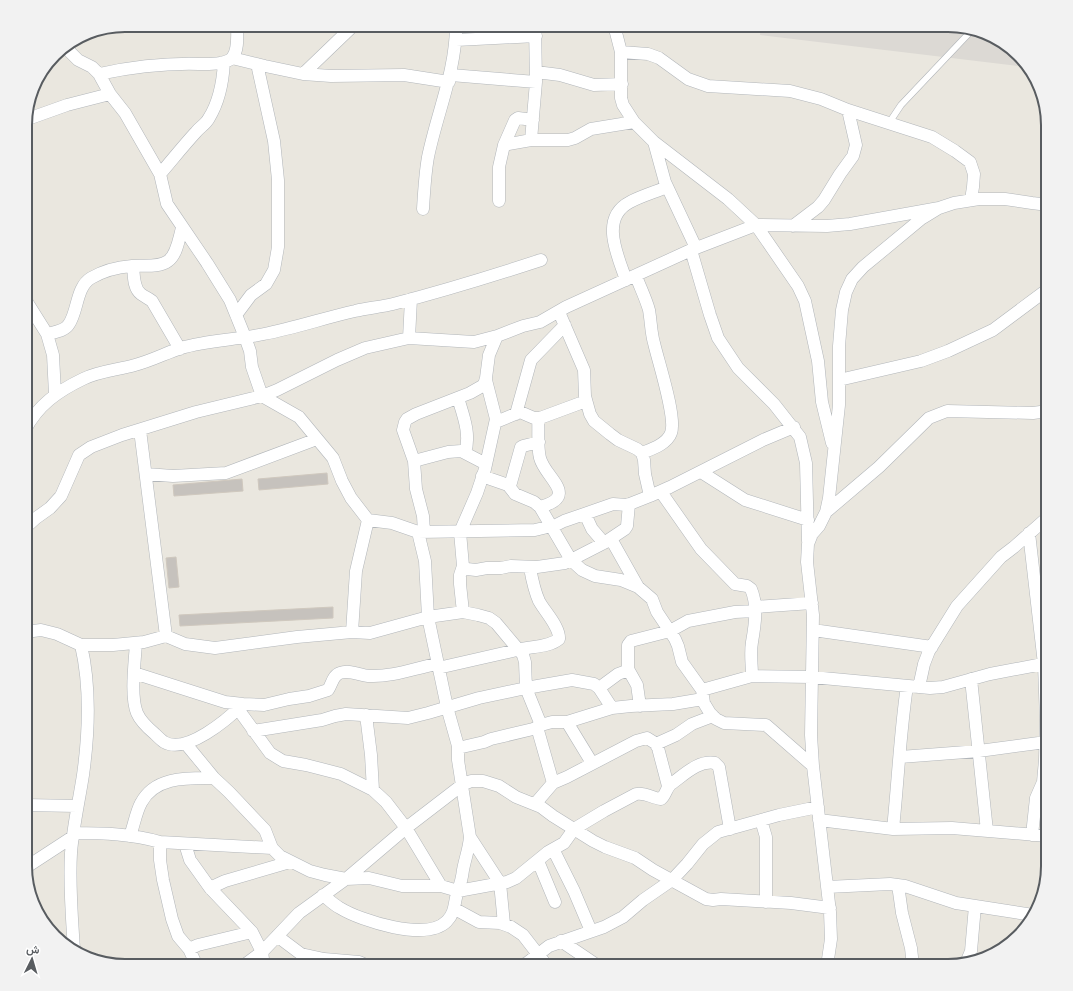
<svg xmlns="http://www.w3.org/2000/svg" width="1073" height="991" viewBox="0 0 1073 991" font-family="Raleway,Vazirmatn,sans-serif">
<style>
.industrial{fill:#dcd9d4}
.building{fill:#c6c2bd;stroke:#cfc8be}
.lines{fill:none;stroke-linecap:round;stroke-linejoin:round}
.lane-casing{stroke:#b2b6ba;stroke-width:7}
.street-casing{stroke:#b2b6ba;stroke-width:13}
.lane{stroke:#fff;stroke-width:6}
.street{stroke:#fff;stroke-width:12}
.rim{fill:none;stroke:#585c60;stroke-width:2}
</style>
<rect width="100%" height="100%" fill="#eae7df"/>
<path class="industrial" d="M761,25H955L987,33L1019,54L1027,67L760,35Z"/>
<path class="building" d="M327,473L328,484L259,490L258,479Z
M242,479L243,491L174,496L173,485Z
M176,557L179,587L169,588L166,558Z
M333,607V618L180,626L179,615Z"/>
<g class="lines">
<g class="lane-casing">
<path id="lane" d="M889,123L901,105L973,29"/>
</g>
<g class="street-casing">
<path id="street" d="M614,25L621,52V98L623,105L634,122L654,142L728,199L756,225L798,286L805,301L818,361L822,402L832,443
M456,40L536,36
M67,45L70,52L78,60L92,67L99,74L110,94L125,113L160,174L167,204L207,263L230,300L245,337L250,351L252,367L262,396L299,417L333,458L342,481L351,498L368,520L392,523L418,532L535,530L556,525L564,521L613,504L627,505L650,496L670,487L763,440L794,427
M621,52L648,54L659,58L688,79L708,86L790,91L821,99L848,110L932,137L955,151L970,162L974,174L973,187L971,200
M232,58L265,66L303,74L331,76L404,75L449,82
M536,72L560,75L594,85L622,84
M99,74C132,67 165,63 199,64C208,64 225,65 232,58C239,50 237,35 237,25
M303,74L354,25
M451,75L536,82
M25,120L67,105L110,94
M531,140L536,82L535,25
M654,142L665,182L696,248
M504,145L531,140H568L575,138L591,129L634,122
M160,174C172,160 184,145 196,132C200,127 206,124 209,118C219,102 223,80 224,62
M499,201V167L504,145L515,120L518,118L533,120
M423,209C424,192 425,174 428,157C437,113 456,71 456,25
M793,226L818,207L824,200L840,174L853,156L856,145L848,110
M691,250L710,315L718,338L738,368L774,404L800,437L806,463L808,541
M133,266C134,275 133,288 141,294C145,297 148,298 152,301L180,349
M636,276C640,287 646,299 649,310C651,321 651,333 654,343C658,361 677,418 671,433C667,444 652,449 642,453
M626,280C618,256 599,218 630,202C641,196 655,192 667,187
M25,299L47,334L53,355L55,394
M559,312L584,370L585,396L590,414L594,421L610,434L618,440L637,449L642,453L644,460L645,474L650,496
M236,315L251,295L266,284L274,270L278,247V180L274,141L257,64
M47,334C55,332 65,331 69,324C78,311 76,287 91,278C103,271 118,267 132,266C143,265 159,268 168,261C177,255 179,238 182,228
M409,338L411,299
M839,380L921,361L948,351L993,330L1048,289
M458,398C463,415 471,434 465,453
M516,414L531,360L565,325
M538,418C539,430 537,447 540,458C545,478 580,496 540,507
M496,422L520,412L534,418H540L586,401
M25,430C38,405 58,391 83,379C99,371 118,370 135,365C151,361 166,353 181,348C208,340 236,340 264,334C295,328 324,318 355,311C367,308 381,307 393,304C443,291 492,276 541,260
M140,430L166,636
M414,461L448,452L461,451L486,464
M701,472L745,500L808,520
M146,474L173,476L226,473L317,439
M482,476L508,485L515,494L534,502L540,507L571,560L582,570L595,576L621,580L638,587
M510,486L521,447L523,446L539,442
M661,492L701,549L735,584L747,586L751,589C758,605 755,625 752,642C750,653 752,665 752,676
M826,512L879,467L929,418L947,411L1033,413L1048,411
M585,514L592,529L604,543
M25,528L36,518L50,508L61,496L79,455L91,447L122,435L196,412L262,396L277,390L337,360L365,348L409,338L474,342L497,336L523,326L540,322L566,307L691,250L756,225L827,226L850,224L939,208
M424,532L423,516L416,489L414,461L403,430L405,422L407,419L416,414L470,393L484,385L486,378L489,355L497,336
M1029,533L1044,664L1046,720L1045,760L1043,782L1036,798L1032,835
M611,539L638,587L652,599L657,612L675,639L678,646L682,662L702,690L704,703L710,713L716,719L724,723L766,725L813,766
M463,566L467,569L476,570L487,568H501L511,566L537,567L565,563L604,543L625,529L627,526L629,504
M755,607L812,603
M463,612L460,584V575L463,566L460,532L477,493L485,469L496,419L486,380
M813,630L932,647
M25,632L41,630L57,634L81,645H113L144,642L166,636L185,644L215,648L297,637L352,632L370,633L428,617L463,612L478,615L489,618L496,623L523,655L525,662L526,688L541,725
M352,632L356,571L368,520
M136,643C135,661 130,696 137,713C140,720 149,729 155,734C158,737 161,740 164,742C186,755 228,719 243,704
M438,668C464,662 491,656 517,650C530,646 548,648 559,639C560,627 545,612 539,601C534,590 532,579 530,568
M134,673L225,702L243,704L264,705L289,699L309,696L328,690C332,684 333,675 340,673C350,669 360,676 370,676C393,677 415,668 437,664
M971,679L987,831
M919,687L924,664L929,651L957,606L1001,557L1014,547L1048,517
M599,688L618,674L626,671L628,669
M702,690L752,676L812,677L930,688L943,687L990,674L1048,663
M640,706L637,685L628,669V645L631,641L670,631L688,621L735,612L755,611
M238,709L270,753L283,761L306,765L341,774L373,790L386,802L406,828L441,886
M366,715L371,755L373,790
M567,722L592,763
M537,727L553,783
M253,731L322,720L335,716L346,714L408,718L428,713L479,698L526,688L572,680L594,684L599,688L612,708
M186,744L214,778L229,792L265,830L272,848L280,856L310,871L325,875L346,879L369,878L402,886H441L458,891L507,882L516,878L548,852L564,843L574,829L604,811L636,794C645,792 652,798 661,799C666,795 666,788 671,784C684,775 698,760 715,763L719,767L730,829
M656,744L676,735L692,724L713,716
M458,748L484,742L491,739L533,729L541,725L552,722H567L612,708L631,706L673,704L703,699
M900,757L979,751L1046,742
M535,804L553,783L567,777L636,741L647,738L655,743L658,748L668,786
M25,805L77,806
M761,820L766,837V902
M819,820L893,829L952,828L1048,836
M893,829C898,781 900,733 907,686
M74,833C104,833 132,834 160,842L272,848
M130,836C134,825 136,812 141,803C155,776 188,778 214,778
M470,837L500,883L504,924
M160,842V860L163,880L172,919L178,936L189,949L197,966
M185,844L190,860L210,888L252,932L262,952L264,966
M553,849L574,891L591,931
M538,861L555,902
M25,868L74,836
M898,885L902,913L911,948L913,966
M827,887L890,884L905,886L956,903L1033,915
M210,888L225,881L290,862
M323,895C328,899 334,905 340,908C361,921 427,942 447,921C456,912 454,901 458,890C461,883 462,878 463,870C465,859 469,849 470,837L458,760V746L447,707L428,617L425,561L418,532
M455,909L479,922L500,923L511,927L523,935L547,966
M277,936L301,954L324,959L359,962L368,966
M561,941L598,966
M189,949L198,945L252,932
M74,950C72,918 69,885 71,853C73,827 79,801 83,775C89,732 91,688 81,645
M966,963L971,951L975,906
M243,966L262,952L299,913L346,879L406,828L462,785L471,781H483L499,786L516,797L541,807L553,816L593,841L605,847L635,858L653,870L706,899L713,900L721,899L791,903L830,908
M519,966L527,963L549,946L604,927L623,917L643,900L672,880L687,864L703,844L718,832L779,815L818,807
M827,966L831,939L830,912L813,766L811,735L813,615L807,562L808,544L812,534L819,526L826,512L829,498L839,405V346L842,310L846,292L852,279L863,267L921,219L939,208L954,203L979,199H1005L1032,203L1048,205"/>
</g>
<use href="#lane" class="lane"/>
<use href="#street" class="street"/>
</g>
<path d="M0 0H1073V991H0ZM125 32H948A93 93 0 0 1 1041 125V866A93 93 0 0 1 948 959H125A93 93 0 0 1 32 866V125A93 93 0 0 1 125 32Z" fill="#f2f2f2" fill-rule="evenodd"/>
<path class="rim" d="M125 32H948A93 93 0 0 1 1041 125V866A93 93 0 0 1 948 959H125A93 93 0 0 1 32 866V125A93 93 0 0 1 125 32Z"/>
<g transform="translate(32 959) rotate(5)" stroke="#ffffff" stroke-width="3" paint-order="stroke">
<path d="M0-3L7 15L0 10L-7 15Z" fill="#585c60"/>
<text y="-6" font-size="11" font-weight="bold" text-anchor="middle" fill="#585c60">ش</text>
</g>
</svg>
